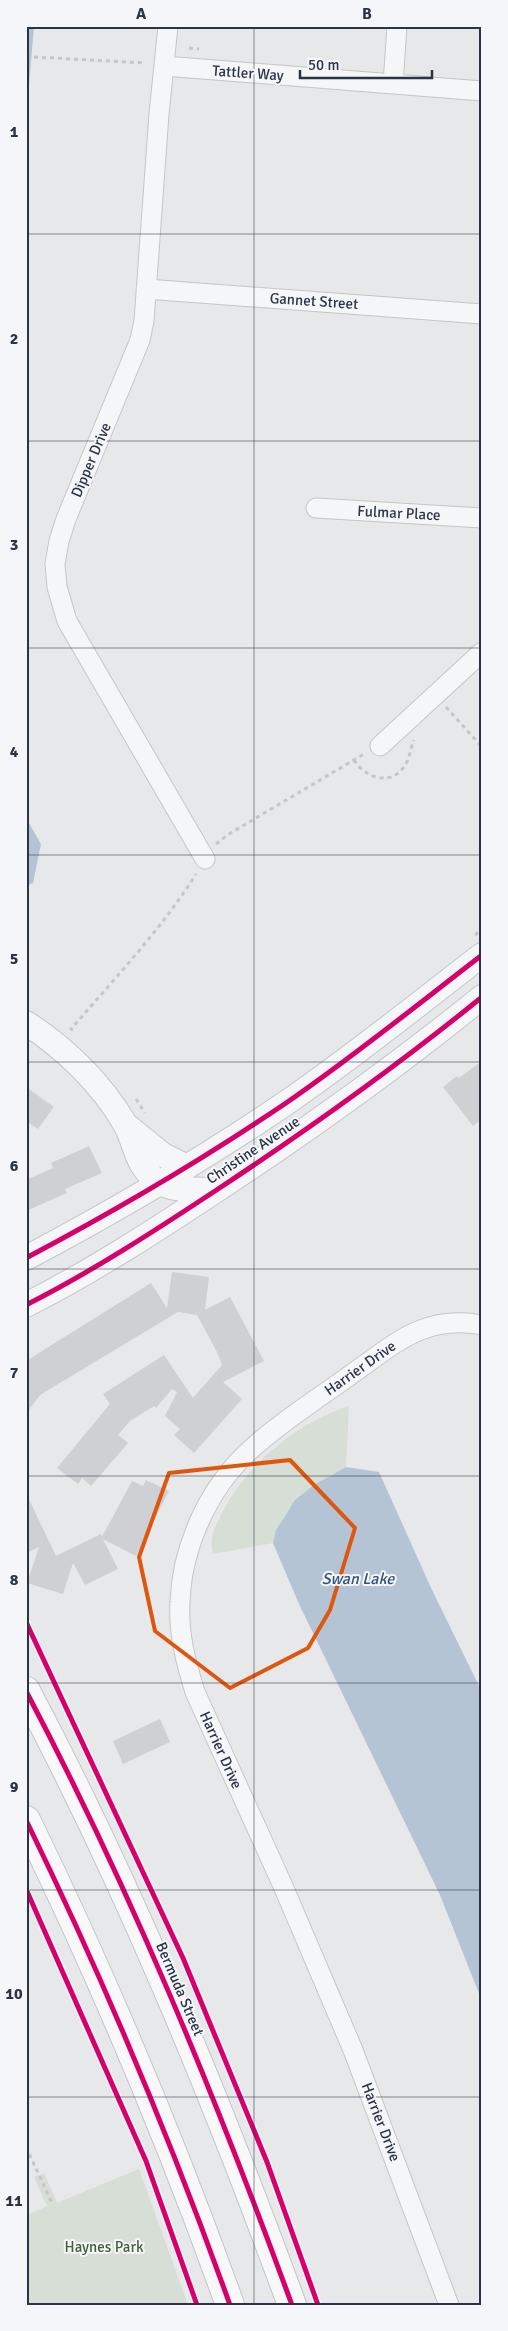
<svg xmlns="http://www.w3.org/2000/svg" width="508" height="2331" viewBox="0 0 508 2331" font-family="Signika,sans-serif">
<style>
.green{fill:#d6ded6}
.water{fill:#b4c4d5}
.building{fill:#ced0d3}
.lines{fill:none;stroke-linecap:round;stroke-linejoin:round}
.minor-casing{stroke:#c4c6c8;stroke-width:21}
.tertiary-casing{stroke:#c4c6c8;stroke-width:26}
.primary-casing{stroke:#c2c5c8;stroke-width:30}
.path{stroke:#c5c6ca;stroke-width:3;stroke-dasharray:4 4;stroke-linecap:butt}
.minor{stroke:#f5f6f7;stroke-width:19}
.tertiary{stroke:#f5f6f7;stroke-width:24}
.primary{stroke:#f8f8f8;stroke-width:28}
.cycleway-casing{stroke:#f4f6f9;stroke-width:8}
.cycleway{stroke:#d6006c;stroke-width:5}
.marked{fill:none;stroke:#df570f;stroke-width:4;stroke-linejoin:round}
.grid{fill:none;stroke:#2b3445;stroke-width:1;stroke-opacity:0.55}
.labels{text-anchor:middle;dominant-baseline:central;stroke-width:4;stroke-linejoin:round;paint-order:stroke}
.street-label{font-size:15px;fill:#2b3445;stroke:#f4f6f9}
.park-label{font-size:15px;fill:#3f6138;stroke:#f4f6f9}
.water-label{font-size:16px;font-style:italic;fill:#34527a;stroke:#f4f6f9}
.neatline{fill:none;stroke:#2b3445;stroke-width:2}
.grid-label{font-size:16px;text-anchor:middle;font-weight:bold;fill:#2b3445}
</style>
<rect width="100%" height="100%" fill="#e6e8ea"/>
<path class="green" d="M349,1406L346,1467C310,1487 285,1500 273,1543L213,1554C209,1536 215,1527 223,1511C248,1463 297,1423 349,1406Z
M139,2169L188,2305H26V2216L47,2206L34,2177L44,2173L57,2203Z"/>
<path class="water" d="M26,26H34L26,121Z
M26,818L41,844L33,883L26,886Z
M346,1467L379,1472L432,1590L482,1692V2001L440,1895L299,1604L273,1543L276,1530L295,1500L314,1485Z"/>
<path class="building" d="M482,1061V1119L473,1126L443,1087L457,1076L459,1078Z
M26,1087L54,1107L38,1129L26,1121Z
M89,1146L102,1173L65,1189L67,1193L26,1211V1180L53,1168L51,1163Z
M172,1272L209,1277L205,1310L230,1297L264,1361L223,1382L242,1399L194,1453L174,1435L180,1429L165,1416L177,1392L172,1389L156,1408L154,1406L130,1421L118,1435L128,1443L91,1486L82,1478L78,1484L57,1468L110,1404L103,1394L164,1355L193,1398L222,1365L217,1352L197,1315L178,1312L40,1395L26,1414V1361L151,1283L167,1308Z
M146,1480L169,1491L136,1556L103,1539L118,1569L85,1585L73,1563L63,1594L27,1583L39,1547L26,1553V1493L56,1556L101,1534L102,1537L132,1481L143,1486Z
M160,1719L170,1742L123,1764L113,1741Z"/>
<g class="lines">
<g class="minor-casing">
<path id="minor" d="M168,26L159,114L144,321L140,340L66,519L59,541L55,564L57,587L67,621L205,859
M164,66L482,91
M393,84L397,26
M146,289L482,314
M316,508L482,518
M380,746L482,652
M449,2305L353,2050L283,1886L195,1692C186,1663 178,1633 180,1602C182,1547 208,1489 249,1451C279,1423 316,1400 349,1376C394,1345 423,1314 482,1325"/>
</g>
<g class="tertiary-casing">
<path id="tertiary" d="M26,1023C65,1048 102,1084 125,1124C137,1146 135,1166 159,1182C175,1192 198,1188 215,1191
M126,1125L163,1155L187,1167
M26,1258C115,1211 202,1160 286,1103C353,1057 417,1005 482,955
M26,1305C93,1271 156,1230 218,1189C309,1129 397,1066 482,997"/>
</g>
<g class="primary-casing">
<path id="primary" d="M26,1691C130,1888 215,2095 292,2305
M26,1820C103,1978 171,2140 230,2305"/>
</g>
<path class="path" d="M189,48L199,49
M34,57L146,63
M446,707L482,747
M354,760C364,777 390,787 404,767C410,759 410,749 414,740
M216,844L229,834L364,754
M475,935L482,929
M73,1030L71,1029C114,979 161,930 196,874
M136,1099L145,1113
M26,2147L53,2205"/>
<use href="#minor" class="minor"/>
<use href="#tertiary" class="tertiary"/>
<use href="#primary" class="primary"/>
<g class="cycleway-casing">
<path id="cycleway" d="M26,1258C115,1211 202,1160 286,1103C353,1057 417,1005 482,955
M26,1305C93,1271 156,1230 218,1189C309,1129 397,1066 482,997
M26,1622L183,1958L267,2162L318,2305
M26,1691C130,1888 215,2095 292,2305
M26,1820C103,1978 171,2140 230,2305
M26,1889L146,2161L197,2305"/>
</g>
<use href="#cycleway" class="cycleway"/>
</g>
<path class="marked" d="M290,1460L355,1528L330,1610L308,1648L230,1688L155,1631L139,1557L169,1473Z"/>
<path class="grid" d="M254,26V2305M26,234H482M26,441H482M26,648H482M26,855H482M26,1062H482M26,1269H482M26,1476H482M26,1683H482M26,1890H482M26,2097H482"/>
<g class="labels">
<g class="street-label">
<text transform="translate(248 73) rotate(4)">Tattler Way</text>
<text transform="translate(314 301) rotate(4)">Gannet Street</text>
<text transform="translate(91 460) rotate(-67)">Dipper Drive</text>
<text transform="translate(399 513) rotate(3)">Fulmar Place</text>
<text transform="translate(253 1150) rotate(-34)">Christine Avenue</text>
<text transform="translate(360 1368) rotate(-35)">Harrier Drive</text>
<text transform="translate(221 1750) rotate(66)">Harrier Drive</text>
<text transform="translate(180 1989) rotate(67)">Bermuda Street</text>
<text transform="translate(381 2122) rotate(69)">Harrier Drive</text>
</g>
<g class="park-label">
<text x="104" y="2247">Haynes Park</text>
</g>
<g class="water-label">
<text x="358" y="1579">Swan Lake</text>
</g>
</g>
<rect width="508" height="2331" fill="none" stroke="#f4f6f9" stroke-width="55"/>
<path d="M300 70v8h132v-8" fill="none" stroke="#2b3445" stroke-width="2.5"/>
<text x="308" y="70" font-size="15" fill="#2b3445" stroke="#f4f6f9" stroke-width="4" paint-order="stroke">50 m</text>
<rect x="28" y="28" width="452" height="2276" class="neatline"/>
<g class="grid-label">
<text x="141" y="19">A</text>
<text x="367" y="19">B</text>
<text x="14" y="137">1</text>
<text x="14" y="344">2</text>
<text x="14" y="550">3</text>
<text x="14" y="757">4</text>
<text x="14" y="964">5</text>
<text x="14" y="1171">6</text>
<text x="14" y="1378">7</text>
<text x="14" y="1585">8</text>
<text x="14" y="1792">9</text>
<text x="14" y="1999">10</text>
<text x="14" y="2206">11</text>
</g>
</svg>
